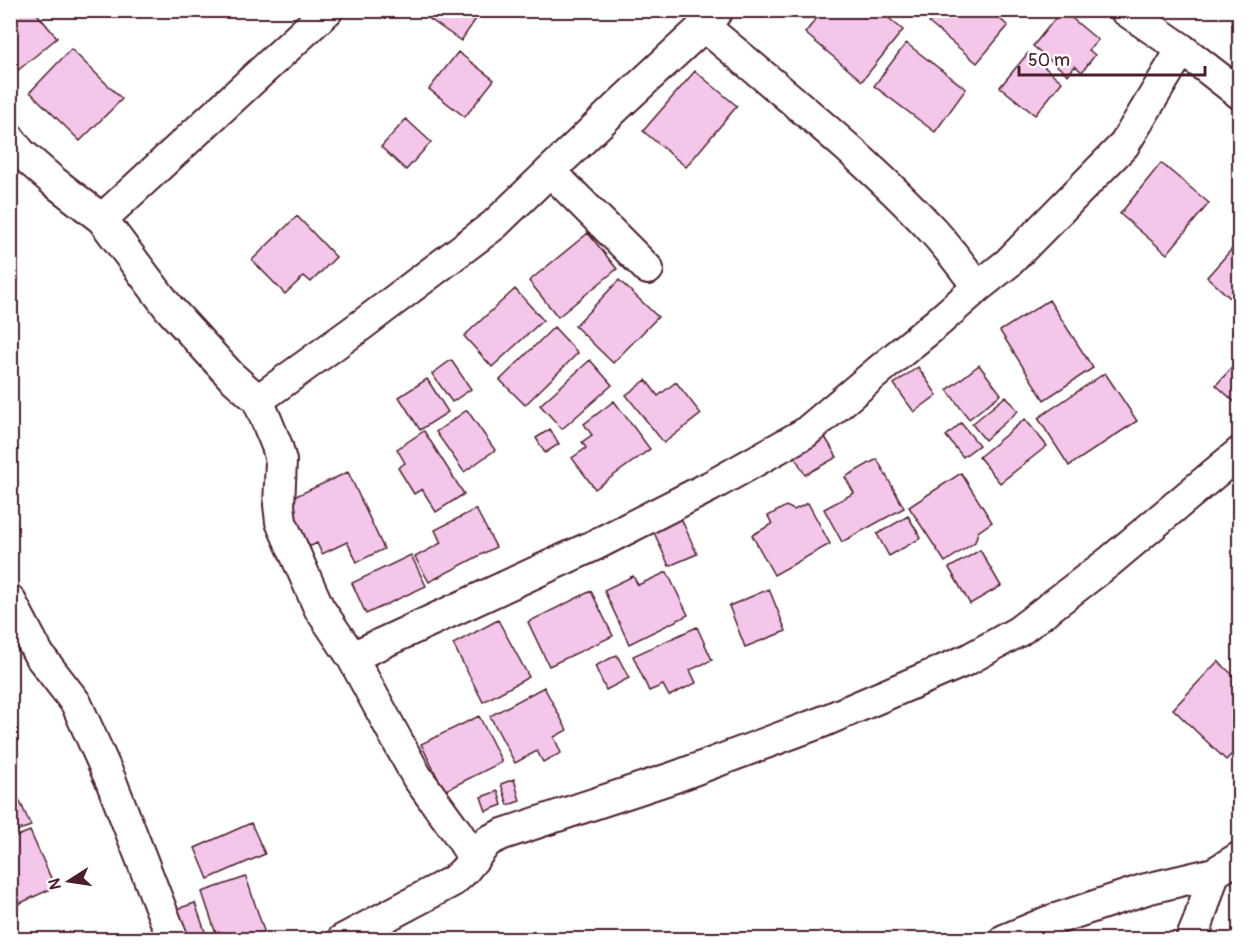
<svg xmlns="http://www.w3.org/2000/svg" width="1250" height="950" viewBox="0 0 1250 950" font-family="Pangolin,sans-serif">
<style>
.building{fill:#f4c6ea;stroke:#4a1f2b;stroke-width:1.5}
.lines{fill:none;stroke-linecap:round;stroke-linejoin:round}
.minor-casing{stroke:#4a1f2b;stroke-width:34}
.minor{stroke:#fff;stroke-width:30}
</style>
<rect width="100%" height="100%" fill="#fff"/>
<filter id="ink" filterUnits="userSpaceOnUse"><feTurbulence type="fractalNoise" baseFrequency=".0167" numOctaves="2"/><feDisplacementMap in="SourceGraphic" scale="12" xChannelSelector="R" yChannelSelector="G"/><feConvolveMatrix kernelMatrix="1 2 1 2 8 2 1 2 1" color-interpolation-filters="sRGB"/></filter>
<g filter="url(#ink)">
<path class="building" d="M20,10H34L57,38L10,77V19Z
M427,10H482L461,41L424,15Z
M797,10H812L806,18Z
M823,10H879L903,30L862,81L805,33Z
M940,10H990L1008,26L977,63L929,23Z
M1062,10L1098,40L1089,50L1095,55L1082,72L1075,66L1068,75L1033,46Z
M906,43L966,89L935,132L874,86Z
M71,49L122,99L80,141L30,92Z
M458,52L494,80L465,117L429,89Z
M1028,53L1062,82L1035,115L1000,87Z
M695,71L737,106L686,167L643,131Z
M406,119L431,142L406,170L381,147Z
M1161,163L1209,203L1167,254L1120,214Z
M297,216L336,257L311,282L304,276L285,294L252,260Z
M588,233L617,269L558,317L529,281Z
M1240,240V304L1238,305L1207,277Z
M619,280L658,317L613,363L575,326Z
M515,289L543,320L492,367L464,336Z
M1049,300L1093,368L1044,400L1000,331Z
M554,327L578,353L525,405L500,380Z
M451,360L471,389L452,402L432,374Z
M590,360L612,385L562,429L540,405Z
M1236,363L1240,367L1239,406L1216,385Z
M979,365L1001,394L969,419L947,390Z
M918,367L937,395L914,412L894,384Z
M1105,373L1137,421L1069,466L1038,418Z
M427,379L448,412L420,430L399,397Z
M646,380L658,396L676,382L701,414L664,443L626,395Z
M1006,396L1018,411L985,440L972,424Z
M614,401L650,449L595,489L572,458L586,448L582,442L592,435L584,424Z
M467,410L495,450L464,472L436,432Z
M1025,419L1047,446L1000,483L979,457Z
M961,423L979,445L963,457L946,436Z
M550,429L559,444L545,453L536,438Z
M424,431L464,494L436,512L422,489L414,494L398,468L405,463L397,449Z
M825,437L837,457L805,475L794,455Z
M877,459L904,508L842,542L824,509L854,493L845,477Z
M348,472L384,549L357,562L347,542L322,554L317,543L307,548L285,501Z
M961,473L992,522L978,532L975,542L945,562L909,507Z
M808,503L830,544L774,575L752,535L772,524L768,516L786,506L794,510Z
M476,509L496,547L429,582L415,557L441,543L435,530Z
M680,516L697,554L669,566L652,528Z
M908,516L921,538L889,556L877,534Z
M980,550L1001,586L970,604L949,568Z
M411,555L426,586L366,614L352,583Z
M667,572L688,615L629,644L604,590L633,576L638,585Z
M769,589L786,631L745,647L729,606Z
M591,591L613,636L549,666L528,622Z
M498,620L529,677L483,702L453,644Z
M697,627L712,660L690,670L696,683L669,696L663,685L649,691L633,656Z
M617,655L629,678L606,690L595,666Z
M1218,661L1240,682V746L1226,760L1173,709Z
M544,687L567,730L554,737L561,753L543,762L537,751L515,763L490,716Z
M479,716L502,762L444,791L421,744Z
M514,779L520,801L508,805L501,784Z
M498,791L502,805L486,811L481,797Z
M17,795L31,826L10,833V797Z
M251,823L265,854L208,879L195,848Z
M30,831L55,887L12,907L10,839Z
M246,877L267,940H218L202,892Z
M195,903L208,940H181L171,911Z"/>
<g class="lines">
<g class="minor-casing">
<path id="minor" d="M1125,10L1182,49L1240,94
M704,26C783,93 865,157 935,233C950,250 964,269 978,287
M10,139L21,153L53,181L102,219L169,308L231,376L258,400L277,446L281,461L279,505L281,522L319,608L352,657L417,777L457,832L474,859
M550,171L648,269
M102,219L328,10
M258,400L355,330L494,225L623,101L704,26L718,10
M10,600L39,655L76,703L111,781L173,940
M352,657L595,545L711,486L805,433L882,368L937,323L978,287L1008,263L1124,145L1182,49
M342,940L453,881L464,871L488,841L503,834L675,777L822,722L967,660L1019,631L1109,562L1240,452
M1004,940L1047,922L1146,889L1214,873L1240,857
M1191,940L1198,923L1214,873"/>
</g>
<use href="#minor" class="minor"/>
</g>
</g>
<rect width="1250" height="950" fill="none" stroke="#fff" stroke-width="36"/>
<rect x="18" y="18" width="1214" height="914" fill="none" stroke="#4a1f2b" stroke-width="2" filter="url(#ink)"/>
<g transform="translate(69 881) rotate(258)" stroke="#ffffff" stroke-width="4.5" paint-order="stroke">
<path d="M0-4.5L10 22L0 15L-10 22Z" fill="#4a1f2b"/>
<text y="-9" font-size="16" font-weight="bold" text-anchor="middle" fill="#4a1f2b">N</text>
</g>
<path d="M1019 66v9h186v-9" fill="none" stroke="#4a1f2b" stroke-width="3"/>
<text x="1028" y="66" font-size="18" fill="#4a1f2b" stroke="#ffffff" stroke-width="4.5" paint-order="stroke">50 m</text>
</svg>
